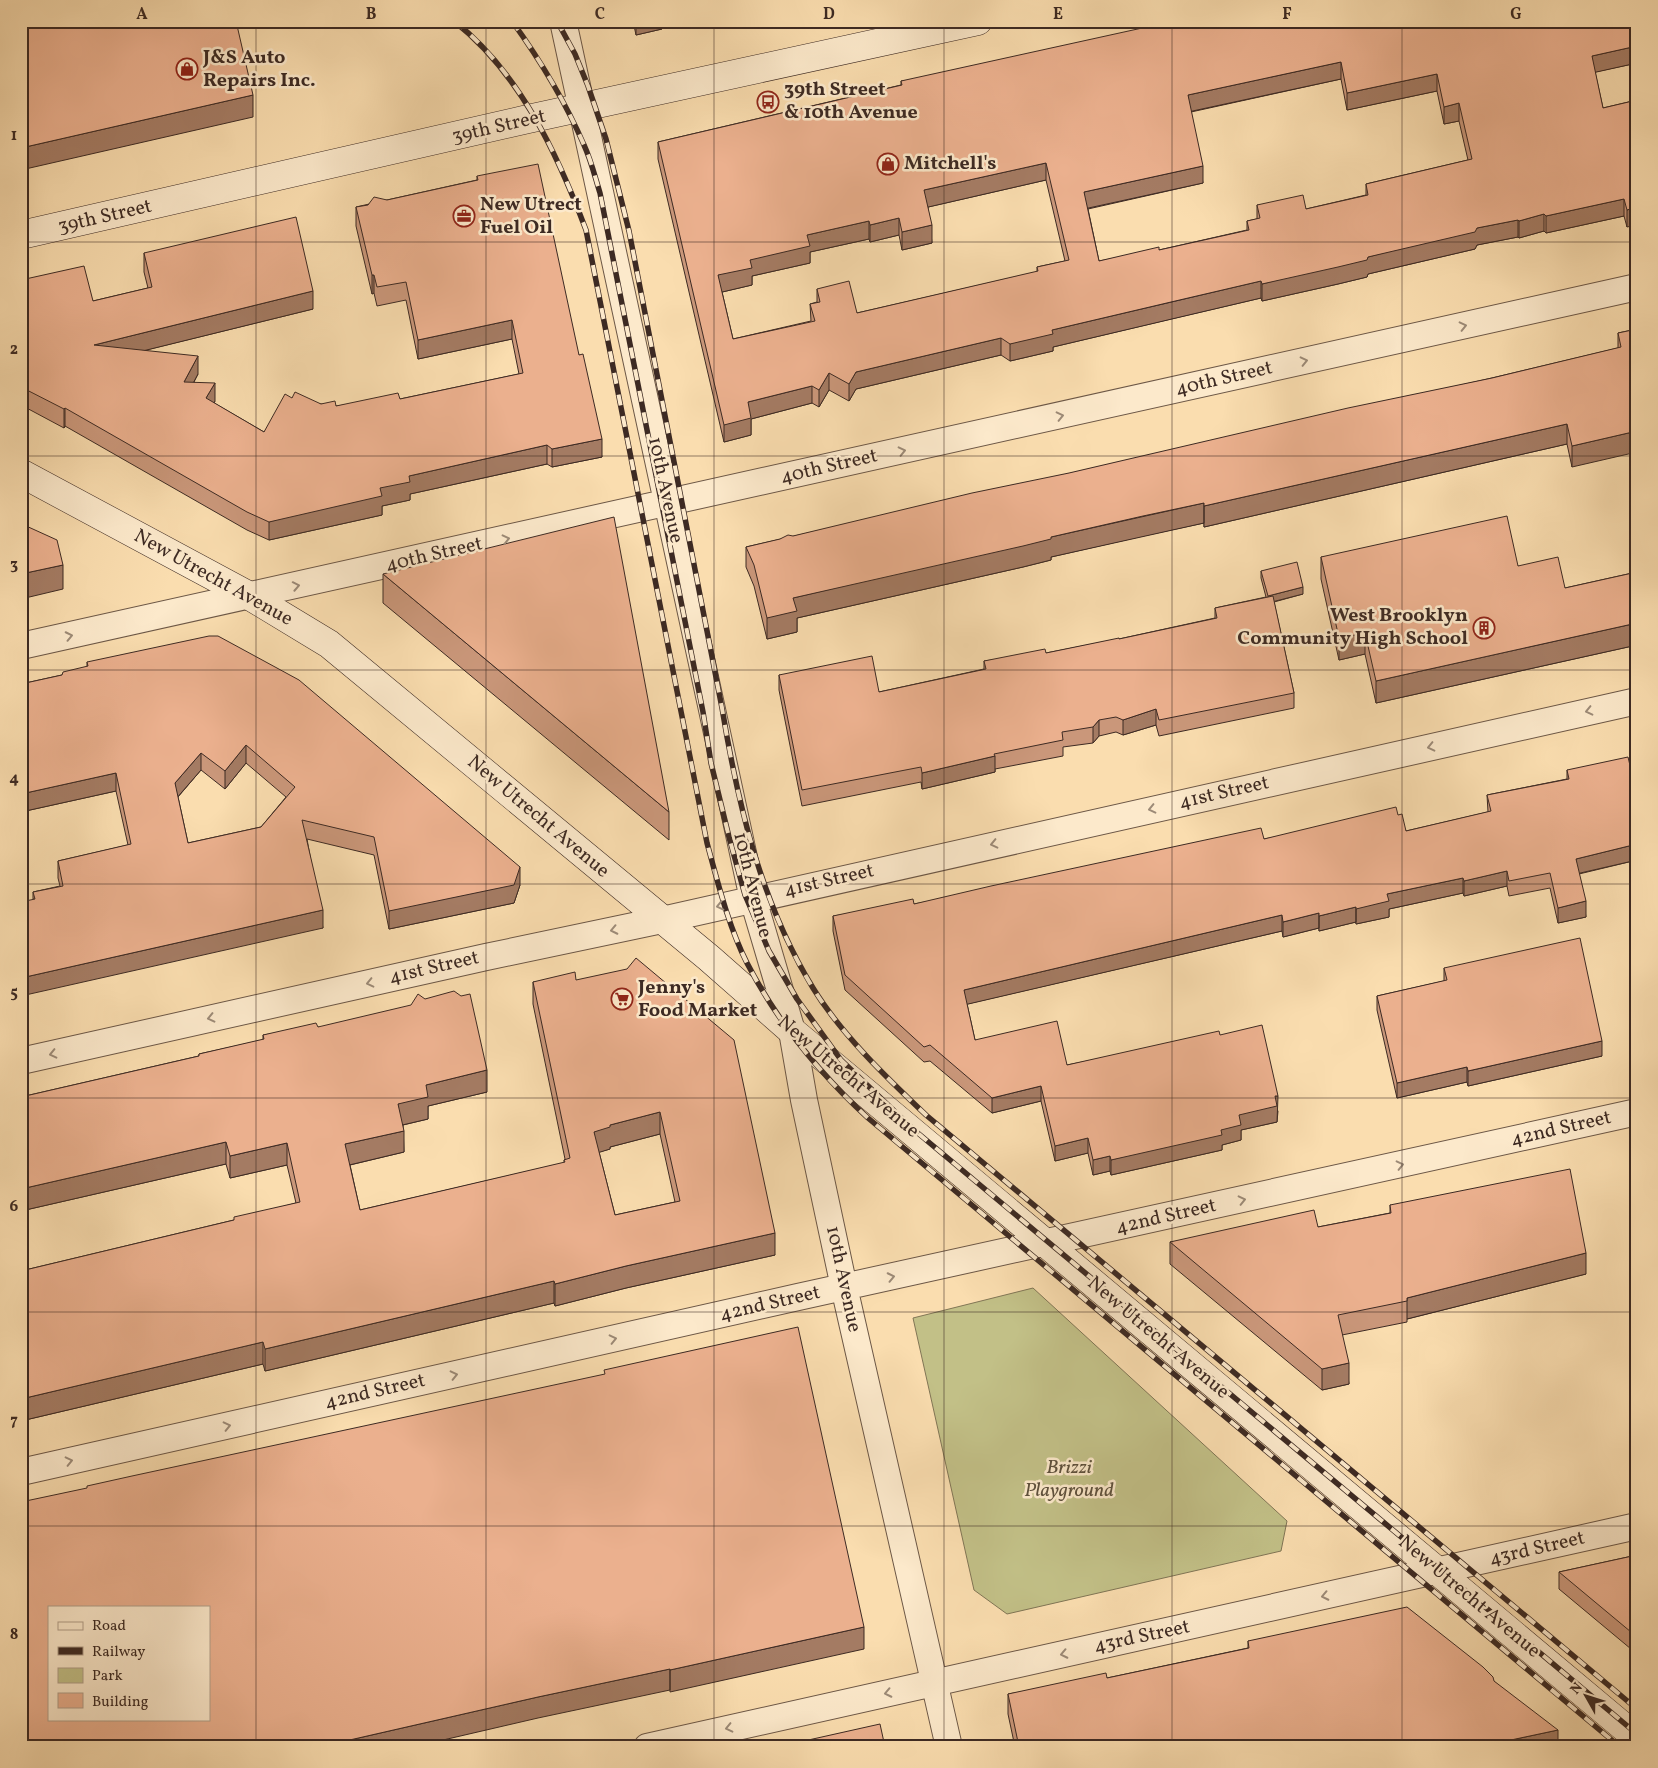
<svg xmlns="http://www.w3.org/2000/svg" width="1658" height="1768" viewBox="0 0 1658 1768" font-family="Vollkorn,serif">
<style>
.green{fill:#c2c087;stroke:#807555}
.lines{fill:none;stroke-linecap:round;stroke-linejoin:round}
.street-casing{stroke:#6c5746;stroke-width:28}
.secondary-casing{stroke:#3d2a23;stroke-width:29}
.street{stroke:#fce9cb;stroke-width:26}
.secondary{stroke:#fce9cb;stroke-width:28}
.rail-casing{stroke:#3d2a23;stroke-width:5.5}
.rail{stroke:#fce9cb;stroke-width:4;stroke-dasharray:11;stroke-linecap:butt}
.wall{fill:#ca977a;stroke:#3d2a23;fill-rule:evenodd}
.shaded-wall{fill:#a47b63;stroke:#3d2a23}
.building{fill:#ebb08e;stroke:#3d2a23;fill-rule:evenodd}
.oneway{stroke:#9c8a77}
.grid{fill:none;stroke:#3d2a23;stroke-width:1;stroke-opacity:0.55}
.labels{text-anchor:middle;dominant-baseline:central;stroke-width:5;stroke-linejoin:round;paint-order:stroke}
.poi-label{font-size:20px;font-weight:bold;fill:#3d2a23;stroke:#fce9cb;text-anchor:start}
.street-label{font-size:20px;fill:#3d2a23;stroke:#fce9cb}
.park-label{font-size:20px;font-style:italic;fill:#5e503c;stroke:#fce9cb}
.neatline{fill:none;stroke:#3d2a23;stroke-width:2}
.grid-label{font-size:16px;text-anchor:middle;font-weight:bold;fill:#3d2a23}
</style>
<rect width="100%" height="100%" fill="#faddaf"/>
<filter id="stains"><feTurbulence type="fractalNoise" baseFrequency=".004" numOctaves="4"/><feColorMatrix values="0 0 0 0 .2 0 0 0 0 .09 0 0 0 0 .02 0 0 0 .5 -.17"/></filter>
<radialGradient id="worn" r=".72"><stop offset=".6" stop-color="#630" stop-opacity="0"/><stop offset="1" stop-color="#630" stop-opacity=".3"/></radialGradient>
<path class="green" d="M1033,1288L1287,1521L1281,1551L1007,1614L974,1590L913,1318Z"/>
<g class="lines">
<g class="street-casing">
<path id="street" d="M563,21L753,899L792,1031L804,1100L844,1287L949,1747
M21,646L1637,287
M21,1061L486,957L662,920L1637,701
M21,1472L798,1297L1637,1112
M647,1747L1637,1526"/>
</g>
<g class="secondary-casing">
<path id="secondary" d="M21,235L528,119L978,21
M21,473L248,595L329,644L709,958L792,1031L1637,1738"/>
</g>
<use href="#street" class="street"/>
<use href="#secondary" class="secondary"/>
<g class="rail-casing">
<path id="rail" d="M454,21C520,73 557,153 586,230L707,843C718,883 728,925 747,963C778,1023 819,1073 868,1118L1620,1747
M512,21C540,60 565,101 584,145C591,160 595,177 600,193L703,712L711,763L729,837L745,895L769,951L797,999L841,1060L913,1129L1637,1734
M557,21L575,54L588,86L606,139L629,231L722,708C738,805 761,903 813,988C841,1034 887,1078 926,1115L1637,1709"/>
</g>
<use href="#rail" class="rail"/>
</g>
<path class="wall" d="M633,21H678L662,26V29L636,35Z
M1637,21V63L1595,72L1603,108L1637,100L1627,227L1624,216L1546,233L1544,231L1519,238L1518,237L1477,245L1475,249L1368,274L1367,277L1338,284L1262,301L1261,298L1171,319L1053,347V351L1010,361L1001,355L856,389L849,401L829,390L819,407L812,403L751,419V435L724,442L658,159V142L901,85V81ZM1341,79L1347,110L1437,91L1444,124L1459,121L1468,160L1366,184V195L1306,209L1257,205V219L1247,221V230L1159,250L1099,261L1088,209L1203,183L1191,112ZM1046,180L1065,261L1037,267V272L857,313L817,289V302L810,304L811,321L733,339L722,292L752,285V276L810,263V252L869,239L870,242L899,235L902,250L932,243L928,207Z
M477,176L579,355L602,457L552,467L547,464L410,494V500L382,506V515L269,540L247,530L65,426L64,428L21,405V280L93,301L148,288L144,272V253L313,309L146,350L198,374L194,382L215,401L214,403L264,432L292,398L321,404L336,406L400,399L519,374L512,339L418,359L406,300L377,306L374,293L372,294L356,226V207L387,200L477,180Z
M1637,329L1572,467L1567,444L1204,527V523L1143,536L1051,557V560L1023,567L797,618V632L767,639L754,586L746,567V547L1492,378L1618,348V333Z
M1321,557L1518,566L1565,588L1637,572V645L1376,703L1365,654L1339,660L1321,579Z
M1261,571L1303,594L1274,602L1294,693V708L1159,736L1156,725L1123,735L1116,732L1099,736L1093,743L1063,747V756L995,769V772L922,789L921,782L802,806L779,690V675L879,692L984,669V661L1046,653L1119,639L1215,618V608L1266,597L1261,578Z
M383,574L669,812V840L383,603Z
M87,662L520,885L514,903L389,929L374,855L307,839L323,928L33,899V892L60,886L58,878V861L128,845L116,791L21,812V684L62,675L87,667ZM246,763L286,797L261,827L188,843L178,797L201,770L225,789Z
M1567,770L1637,795V860L1579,874L1586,917L1558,923L1550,888L1509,896L1507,886L1464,896L1463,893L1389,909V917L1356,924V922L1319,931V928L1283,937L1282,931L967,1004L975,1040L1067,1065L1220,1035L1278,1111L1277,1122L1241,1130V1140L1222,1145V1150L1111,1175L1110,1171L1093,1175L1088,1153L1055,1161L1041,1101L992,1113L930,1061L924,1062L845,990L833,931V916L914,904L1264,839L1398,815L1406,831L1488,812L1487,795L1567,779Z
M1444,968L1602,1056L1468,1086L1467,1082L1397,1098L1377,1010V996L1444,981Z
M576,980L775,1255L626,1288L555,1306L554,1303L265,1371L263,1364L21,1421V1271L234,1220L296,1203L287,1165L230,1178L226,1164L21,1211V1097L199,1056V1054L263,1040V1035L318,1027L487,1092L428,1106V1119L403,1125L404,1152L350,1165L360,1210L564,1163V1160L565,1159L533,1004V982ZM660,1134L675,1202L615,1215L599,1152L610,1149V1147Z
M1390,1205L1586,1274L1407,1319V1322L1342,1335L1349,1384L1322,1390L1170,1264V1242L1318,1227L1390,1213Z
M1637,1555V1654L1559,1589V1572Z
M1248,1641L1494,1681L1558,1747H1015L1008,1714V1694L1107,1678L1248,1648Z"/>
<path class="shaded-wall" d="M636,21H678L662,26V29L636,35Z
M1637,46V63L1592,73V56Z
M1341,62V79L1188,112V95Z
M1437,74V91L1347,110V93Z
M253,95V117L21,170V148Z
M1459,103V121L1444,124V107Z
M1046,163V180L924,208V190Z
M1203,166V183L1084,209V192Z
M1624,199V216L1546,233V216Z
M1637,207V225L1627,227V210Z
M1544,214V231L1519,238V221Z
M899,218V235L870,242V225Z
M1518,220V237L1477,245L1475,249L1368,274L1367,277L1338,284L1262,301V284L1368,257L1477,228Z
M869,221V239L810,252V263L752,276V285L718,293V275L750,260L807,235Z
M932,225V243L902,250V232Z
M372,275H374V293L372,294Z
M1261,281V298L1053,347V351L1010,361V344L1052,330Z
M313,291V309L94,363V345Z
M512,320V339L418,359V340Z
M1001,338V355L856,389L849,401V384L856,372Z
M198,356V374L184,400V382Z
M829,373V390L819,407V390Z
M215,383V401L206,417V398Z
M812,386V403L751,419V435L724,442V425L748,402Z
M65,408V426L64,428V409Z
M1567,424V444L1204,527V506Z
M1637,431V452L1572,467V446Z
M602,439V457L552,467V449Z
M547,445V464L410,494V500L382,506V515L269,540V522L380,488L409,476Z
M1204,503V523L1051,557V560L1023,567L797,618V632L767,639V618L793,598L1051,537Z
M63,565V589L21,599V574Z
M1303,587V594L1268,603V596Z
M1637,623V645L1376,703V681Z
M1365,633V654L1339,660V638Z
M1156,709V725L1123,735V720Z
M1099,720V736L1093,743V727Z
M246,745V763L225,789V771Z
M201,753V770L175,800V783Z
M995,756V772L922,789V773Z
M116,773V791L21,812V794Z
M1637,844V860L1576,874V859Z
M520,867V885L514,903L389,929V911Z
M1507,871V886L1464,896V881Z
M1463,878V893L1389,909V917L1356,924V909L1387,894Z
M1586,901V917L1558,923V908Z
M1356,907V922L1319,931V916Z
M323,910V928L21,996V978Z
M1319,913V928L1283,937V922Z
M1282,915V931L964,1005V990Z
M1602,1041V1056L1468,1086V1071Z
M1467,1067V1082L1397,1098V1083Z
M487,1070V1092L428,1106V1119L398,1126V1104L426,1085Z
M1041,1086V1101L992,1113V1098Z
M1275,1096H1278L1277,1122L1241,1130V1140L1222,1145V1150L1111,1175V1160L1221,1130L1239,1115Z
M660,1112V1134L610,1147V1149L594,1154V1132L610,1125Z
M404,1131V1152L345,1166V1144Z
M1088,1138V1153L1055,1161V1146Z
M226,1142V1164L21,1211V1189Z
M287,1143V1165L230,1178V1156Z
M1110,1156V1171L1093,1175V1160Z
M775,1233V1255L626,1288L555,1306V1284L626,1266Z
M1586,1253V1274L1407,1319V1298Z
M554,1281V1303L265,1371V1349Z
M263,1342V1364L21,1421V1399Z
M1349,1363V1384L1322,1390V1369Z
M864,1627V1649L670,1692V1670Z
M670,1669V1690L538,1718L413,1747H319L538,1697Z
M1558,1730V1747H1478Z"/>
<path class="building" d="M21,21H236L253,95L21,148Z
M1174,21H1637V46L1592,56L1603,108L1637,100V207L1627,210L1624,199L1546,216L1544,214L1519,221L1518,220L1477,228L1475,232L1368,257L1367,260L1338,267L1262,284L1261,281L1171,302L1052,330L1053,334L1010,344L1001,338L856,372L849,384L829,373L819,390L812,386L748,402L751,418L724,425L658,142L902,85L901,81ZM1341,62L1347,93L1437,74L1444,107L1459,103L1472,159L1366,184L1368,195L1306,209L1303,195L1257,205L1260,218L1247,221L1249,230L1159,250V247L1099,261L1084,192L1203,166L1188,95ZM1046,163L1069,260L1037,267L1038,271L857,313L849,281L817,289L820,302L810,304L815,321L733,339L718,275L752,268L750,260L810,246L807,235L869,221L870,225L899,218L902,232L932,225L924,190Z
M538,164L579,355L583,354L602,439L552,449L547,445L409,476L410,482L380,488L382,496L269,522L247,512L65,408L64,409L21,387V280L84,266L93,301L152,287L144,253L296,217L313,291L94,345L198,356L184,382L215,383L206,398L264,432L285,394L292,398L295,392L321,404L335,401L336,406L398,393L400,399L523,373L512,320L418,340L406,282L377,287L374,275H372L356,207L368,205L374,197L387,200L478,180L477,176Z
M1637,329V431L1572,446L1567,424L1204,506V503L1143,516L1051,537V539L1023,546L793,598L797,611L767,618L754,565L746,547L780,539L788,535L793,536L972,493L1069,473L1348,408L1492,378L1621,347L1618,333Z
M1507,516L1518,566L1558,557L1565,588L1637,572V623L1376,681L1365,633L1339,638L1321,557Z
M614,517L669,812L383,574Z
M21,520L25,522L24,525L57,540L63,565L21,574Z
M1297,562L1303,587L1268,596L1261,571Z
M1273,596L1294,693L1159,720L1156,709L1123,720L1116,717L1099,720L1093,727L1062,732L1063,740L994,754L995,756L922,773L921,767L802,790L779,675L872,656L879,692L986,669L984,661L1045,649L1046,653L1119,638V639L1217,618L1215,608Z
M209,636H218L299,680L520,867L514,885L389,911L374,837L302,820L323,910L21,978V902L35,899L33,892L63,886L58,861L131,844L116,773L21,794V684L62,675L63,672L88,666L87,662ZM246,745L295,787L261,827L188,843L175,783L201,753L225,771Z
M1628,757L1637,795V844L1576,859L1586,901L1558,908L1550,873L1509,881L1507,871L1464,881L1463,878L1387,894L1389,901L1356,909V907L1319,916V913L1283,922L1282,915L964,990L975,1040L1057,1021L1067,1065L1219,1031L1220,1035L1262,1025L1278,1096H1275L1277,1106L1239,1115L1241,1125L1221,1130L1222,1135L1111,1160L1110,1156L1093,1160L1088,1138L1055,1146L1041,1086L992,1098L930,1045L924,1047L845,975L833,916L913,899L914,904L991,886L1261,828L1264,839L1396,807L1398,815L1402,814L1406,831L1491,811L1487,795L1569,779L1567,770Z
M1580,938L1602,1041L1468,1071L1467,1067L1397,1083L1377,996L1447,980L1444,968Z
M636,958L734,1040L775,1233L626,1266L555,1284L554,1281L265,1349L263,1342L21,1399V1271L234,1220V1217L300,1202L287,1143L230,1156L226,1142L21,1189V1097L199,1056V1054L264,1039L263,1035L316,1023L318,1027L411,1005L418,994L425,999L454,991L461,996L470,994L487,1070L426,1085L428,1097L398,1104L404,1131L345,1144L360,1210L565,1162L564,1160L570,1158L533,982L575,972L576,980L627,969ZM660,1112L680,1201L615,1215L594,1132L610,1127V1125Z
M1570,1169L1586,1253L1407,1298V1301L1338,1315L1349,1363L1322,1369L1170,1242L1314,1210L1318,1227L1391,1213L1390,1205Z
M798,1327L864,1627L670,1670V1669L538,1697L319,1747H21V1502L87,1488V1486L132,1476L605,1374L604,1370ZM49,1607H209V1719H49Z
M1637,1555V1637L1559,1572Z
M1407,1607L1483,1667L1493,1677L1494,1681L1558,1730L1478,1747H1019L1008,1694L1106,1673L1107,1678L1216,1655L1249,1648L1248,1641Z
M880,1724L885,1747H777Z"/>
<defs><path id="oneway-chevron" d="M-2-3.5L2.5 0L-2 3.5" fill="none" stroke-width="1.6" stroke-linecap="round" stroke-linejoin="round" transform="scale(1.25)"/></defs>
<g class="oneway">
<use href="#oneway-chevron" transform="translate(1463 326) rotate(-13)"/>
<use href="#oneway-chevron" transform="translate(1304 361) rotate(-13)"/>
<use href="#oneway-chevron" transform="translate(1060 416) rotate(-13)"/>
<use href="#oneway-chevron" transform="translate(902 451) rotate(-13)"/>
<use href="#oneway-chevron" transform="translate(506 539) rotate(-13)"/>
<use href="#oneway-chevron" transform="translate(296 586) rotate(-11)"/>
<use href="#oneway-chevron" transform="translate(69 636) rotate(-12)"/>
<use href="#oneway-chevron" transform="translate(1589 711) rotate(167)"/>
<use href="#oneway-chevron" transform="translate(1431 747) rotate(167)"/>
<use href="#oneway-chevron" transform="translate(1152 809) rotate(167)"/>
<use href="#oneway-chevron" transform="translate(994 844) rotate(167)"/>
<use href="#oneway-chevron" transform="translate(720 906) rotate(167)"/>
<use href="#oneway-chevron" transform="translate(614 930) rotate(168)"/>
<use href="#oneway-chevron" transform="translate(370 983) rotate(167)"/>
<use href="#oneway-chevron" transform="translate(211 1018) rotate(167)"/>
<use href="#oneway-chevron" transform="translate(53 1054) rotate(167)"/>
<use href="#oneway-chevron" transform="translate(1400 1165) rotate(-13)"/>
<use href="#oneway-chevron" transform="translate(1242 1200) rotate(-13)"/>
<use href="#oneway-chevron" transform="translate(891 1277) rotate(-12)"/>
<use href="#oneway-chevron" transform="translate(613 1339) rotate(-13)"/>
<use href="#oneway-chevron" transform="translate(454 1375) rotate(-13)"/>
<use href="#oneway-chevron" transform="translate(227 1426) rotate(-13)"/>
<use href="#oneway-chevron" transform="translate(69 1461) rotate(-13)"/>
<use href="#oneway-chevron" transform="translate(1325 1596) rotate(168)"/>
<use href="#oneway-chevron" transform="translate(1064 1654) rotate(168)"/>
<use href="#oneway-chevron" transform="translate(888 1693) rotate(168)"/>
<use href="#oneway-chevron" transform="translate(729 1728) rotate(167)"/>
</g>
<path class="grid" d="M256,21V1747M486,21V1747M714,21V1747M944,21V1747M1172,21V1747M1402,21V1747M21,242H1637M21,456H1637M21,670H1637M21,884H1637M21,1098H1637M21,1312H1637M21,1526H1637"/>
<defs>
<g id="shop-ring" transform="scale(1.125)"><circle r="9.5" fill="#fce9cb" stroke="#8f2418" stroke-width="1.5"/><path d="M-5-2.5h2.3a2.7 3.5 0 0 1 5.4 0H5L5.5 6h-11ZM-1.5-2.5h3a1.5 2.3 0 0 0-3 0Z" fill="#8f2418"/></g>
<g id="bus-ring" transform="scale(1.125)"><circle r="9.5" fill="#fce9cb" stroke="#8f2418" stroke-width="1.5"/><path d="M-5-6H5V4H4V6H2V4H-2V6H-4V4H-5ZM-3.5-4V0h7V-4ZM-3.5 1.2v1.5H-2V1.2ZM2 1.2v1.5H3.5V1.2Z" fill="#8f2418"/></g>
<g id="office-ring" transform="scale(1.125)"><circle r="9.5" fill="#fce9cb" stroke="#8f2418" stroke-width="1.5"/><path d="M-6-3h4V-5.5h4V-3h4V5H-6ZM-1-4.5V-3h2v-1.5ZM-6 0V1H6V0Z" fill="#8f2418"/></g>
<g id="building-ring" transform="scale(1.125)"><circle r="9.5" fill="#fce9cb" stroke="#8f2418" stroke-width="1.5"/><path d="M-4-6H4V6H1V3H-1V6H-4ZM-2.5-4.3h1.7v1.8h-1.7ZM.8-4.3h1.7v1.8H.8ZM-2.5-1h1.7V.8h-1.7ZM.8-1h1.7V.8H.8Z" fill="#8f2418"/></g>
<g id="supermarket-ring" transform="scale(1.125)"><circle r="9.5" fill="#fce9cb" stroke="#8f2418" stroke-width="1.5"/><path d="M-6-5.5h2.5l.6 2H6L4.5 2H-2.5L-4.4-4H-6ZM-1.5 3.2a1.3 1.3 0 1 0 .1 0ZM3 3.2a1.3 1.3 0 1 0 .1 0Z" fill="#8f2418"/></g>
</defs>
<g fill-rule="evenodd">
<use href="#shop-ring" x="187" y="69"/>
<use href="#bus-ring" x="768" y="102"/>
<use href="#shop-ring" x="888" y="164"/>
<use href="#office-ring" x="464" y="216"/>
<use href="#building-ring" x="1484" y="628"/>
<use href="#supermarket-ring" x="622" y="999"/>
</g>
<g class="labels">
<g class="poi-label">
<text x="203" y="58">J&amp;S Auto<tspan x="203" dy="23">Repairs Inc.</tspan></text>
<text x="784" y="90">39th Street<tspan x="784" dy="23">&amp; 10th Avenue</tspan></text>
<text x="904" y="164">Mitchell's</text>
<text x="480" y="205">New Utrect<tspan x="480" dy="23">Fuel Oil</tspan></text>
<text x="1468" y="616" text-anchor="end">West Brooklyn<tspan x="1468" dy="23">Community High School</tspan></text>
<text x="638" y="988">Jenny's<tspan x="638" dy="23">Food Market</tspan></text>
</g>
<g class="street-label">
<text transform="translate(499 127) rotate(-13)">39th Street</text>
<text transform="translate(105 217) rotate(-13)">39th Street</text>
<text transform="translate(1224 379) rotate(-13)">40th Street</text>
<text transform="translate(829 467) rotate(-13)">40th Street</text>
<text transform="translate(665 490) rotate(78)">10th Avenue</text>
<text transform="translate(434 555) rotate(-13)">40th Street</text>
<text transform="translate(213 578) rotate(29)">New Utrecht Avenue</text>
<text transform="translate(1224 793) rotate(-13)">41st Street</text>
<text transform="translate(538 817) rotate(40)">New Utrecht Avenue</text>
<text transform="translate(829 881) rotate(-13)">41st Street</text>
<text transform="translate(752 885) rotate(76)">10th Avenue</text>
<text transform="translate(434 968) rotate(-13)">41st Street</text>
<text transform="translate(848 1077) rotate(40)">New Utrecht Avenue</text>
<text transform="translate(1561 1129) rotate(-13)">42nd Street</text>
<text transform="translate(1166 1217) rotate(-13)">42nd Street</text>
<text transform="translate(843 1279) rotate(78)">10th Avenue</text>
<text transform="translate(770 1304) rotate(-13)">42nd Street</text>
<text transform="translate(1158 1338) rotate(40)">New Utrecht Avenue</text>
<text transform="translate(375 1392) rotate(-13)">42nd Street</text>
<text transform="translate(1537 1549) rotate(-13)">43rd Street</text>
<text transform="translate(1469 1597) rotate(40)">New Utrecht Avenue</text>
<text transform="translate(1142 1637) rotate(-12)">43rd Street</text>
</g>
<g class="park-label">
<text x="1069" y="1468">Brizzi<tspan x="1069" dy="23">Playground</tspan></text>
</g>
</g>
<rect width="1658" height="1768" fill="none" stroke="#faddaf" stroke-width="55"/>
<rect x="48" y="1606" width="162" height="115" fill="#fce9cb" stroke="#b09d88"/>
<rect x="58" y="1622" width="25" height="8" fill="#fce9cb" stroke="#b09d88"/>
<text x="92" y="1630" font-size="15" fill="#3d2a23">Road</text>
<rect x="58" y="1647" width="25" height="8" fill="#3d2a23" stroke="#b09d88"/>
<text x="92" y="1656" font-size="15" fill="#3d2a23">Railway</text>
<rect x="58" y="1668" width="25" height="15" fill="#c2c087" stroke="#b09d88"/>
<text x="92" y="1680" font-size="15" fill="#3d2a23">Park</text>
<rect x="58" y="1693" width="25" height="15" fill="#ebb08e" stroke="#b09d88"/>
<text x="92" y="1706" font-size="15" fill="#3d2a23">Building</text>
<g transform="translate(1586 1696) rotate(309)" stroke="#fce9cb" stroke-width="4" paint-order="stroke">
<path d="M0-4L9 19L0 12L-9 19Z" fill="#3d2a23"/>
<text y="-8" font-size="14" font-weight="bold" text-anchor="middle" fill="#3d2a23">N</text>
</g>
<rect x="28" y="28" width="1602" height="1712" class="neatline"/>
<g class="grid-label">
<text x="142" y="19">A</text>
<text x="371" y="19">B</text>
<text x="600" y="19">C</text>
<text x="829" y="19">D</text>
<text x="1058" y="19">E</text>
<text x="1287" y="19">F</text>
<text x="1516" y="19">G</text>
<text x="14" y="140">1</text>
<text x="14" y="354">2</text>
<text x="14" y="569">3</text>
<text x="14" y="783">4</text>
<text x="14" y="997">5</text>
<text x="14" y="1211">6</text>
<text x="14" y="1425">7</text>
<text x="14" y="1639">8</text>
</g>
<rect width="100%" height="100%" filter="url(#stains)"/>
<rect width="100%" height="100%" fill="url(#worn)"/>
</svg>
